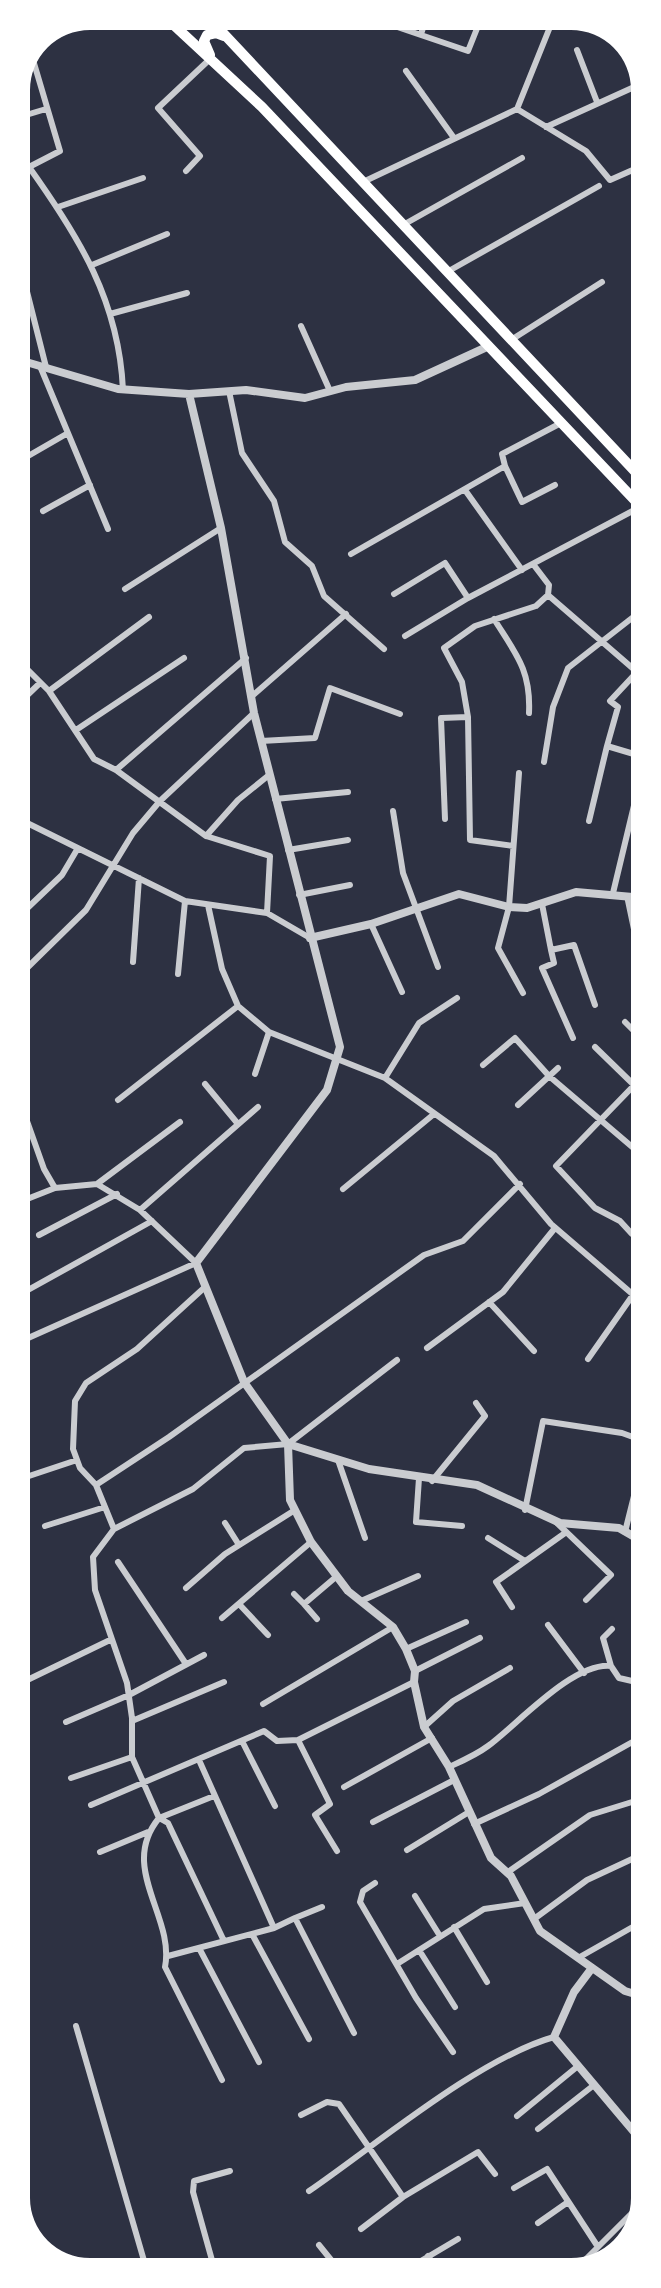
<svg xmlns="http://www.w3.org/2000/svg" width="661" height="2288" viewBox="0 0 661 2288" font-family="'Exo 2',sans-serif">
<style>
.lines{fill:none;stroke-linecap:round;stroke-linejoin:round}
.minor{stroke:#caccd0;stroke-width:6}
.tertiary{stroke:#caccd0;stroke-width:8}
.trunk{stroke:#fff;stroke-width:10}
</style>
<rect width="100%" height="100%" fill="#2d3142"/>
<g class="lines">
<path class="minor" d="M365,16L468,51L482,16
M421,34L427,16
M577,50L597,102
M406,71L454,138
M517,109L554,17
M16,118L46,109
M546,127L643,83
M29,167C79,237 119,301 123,390
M638,168L644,178
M16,170L29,167L60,151L31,53
M186,171L200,156L158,108L210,59
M363,182L517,109L586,151L610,180L644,165
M58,207L143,178
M403,225L522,158
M16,248L46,367
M92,265L167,234
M447,272L599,186
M110,314L187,293
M301,326L330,391
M511,340L602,282
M40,366L108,529
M229,391L242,453L274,501L285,542L312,566L324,596L384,649
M16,463L68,433
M505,466L522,502L555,485
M465,490L522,570
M43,511L90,485
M16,534L18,533
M351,554L505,466L502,454L561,423
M533,564L549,585L548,595L637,672L610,701L618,707L607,746L644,757
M125,589L221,528
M394,594L445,563L468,598
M494,619C516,654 531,670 529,713
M405,636L468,598L640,507
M17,659L49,691L94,759L116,770L206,836L270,856L267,913
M49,691L149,617
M251,697L346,614
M17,705L40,683
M76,730L184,658
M261,741L315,738L330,688L400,714
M544,762L553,707L568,668L632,618
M116,770L246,658
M519,773L509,907L498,948L523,993
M275,799L348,792
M393,811L403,873L438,967
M17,818L185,901L267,913L310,938
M445,819L441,718L468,717
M589,821L607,746
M206,836L238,800L269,775
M513,846L470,840L468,717L462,682L444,648L475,626L536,606L548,595
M288,850L348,840
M613,893L644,764
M299,895L350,885
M627,896L644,977
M542,904L551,950L574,945L595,1005
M208,905L222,969L238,1006L269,1032L385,1078L494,1156L551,1224L644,1304
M17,918L62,875L78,848
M371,924L402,992
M551,950L554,963L542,968L573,1038
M133,962L139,878
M28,967L86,910L133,833L160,801L254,713
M178,974L185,901
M625,1022L644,1041
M595,1047L634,1085
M483,1065L515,1038L549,1076L644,1157
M255,1074L269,1032
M385,1078L419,1023L457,998
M205,1084L238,1124
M17,1093L44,1169L55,1188
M118,1100L238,1006
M518,1105L558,1068
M97,1184L180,1122
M343,1189L434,1114
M17,1203L55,1188L97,1184L140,1210L196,1263L17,1343
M140,1210L258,1107
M632,1234L620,1221L595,1208L556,1166L644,1075
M39,1235L117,1194
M17,1267V1273
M19,1295L152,1221
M489,1302L534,1351
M427,1348L503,1292L555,1228
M588,1359L635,1292
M338,1460L365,1538
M23,1478L77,1460
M419,1478L416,1522L462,1526
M432,1481L485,1416L476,1403
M96,1485L169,1437L424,1255L463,1241L520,1184
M525,1510L543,1421L622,1433L644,1441
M556,1522L611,1575L586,1600
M225,1523L239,1545
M45,1526L105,1507
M114,1529L96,1485L80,1468L73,1449L75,1401L86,1383L137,1349L205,1287
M625,1532L636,1488
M488,1538L525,1561
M118,1562L186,1664
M186,1588L225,1554L295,1510
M640,1593L645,1591
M294,1594L304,1604
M361,1601L418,1576
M239,1604L268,1635
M512,1607L496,1582L565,1533
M222,1618L311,1542
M317,1619L304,1604L337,1576
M548,1625L584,1673
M406,1649L466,1622
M611,1666L603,1638L612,1629
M415,1671L480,1638
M17,1685L110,1640
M263,1704L393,1627
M132,1721L224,1682
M66,1722L129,1695L204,1655
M424,1727L453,1701L510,1668
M298,1740L330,1804L315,1815L337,1851
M242,1741L275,1806
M199,1760L274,1928
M449,1767C462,1761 476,1755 488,1746C518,1724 573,1662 611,1666L619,1678L632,1681L645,1676
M71,1778L132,1757
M344,1787L432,1738
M91,1805L264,1731L277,1741L298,1740L414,1682
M159,1818L168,1823L224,1941
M159,1818L214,1796
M373,1822L454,1780
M474,1824L539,1794L645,1735
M407,1850L469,1812
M100,1852L148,1832
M508,1872L590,1815L645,1798
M375,1883L363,1891L360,1902L416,1998L453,2052
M415,1896L440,1936
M295,1918L322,1907
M534,1919L587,1880L645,1853
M454,1927L487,1982
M252,1934L309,2039
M199,1948L259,2062
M419,1950L455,2007
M168,1956L274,1928L295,1918L354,2033
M578,1958L645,1920
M397,1964L484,1909L525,1903
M76,2026L147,2271
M222,2080L165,1967C175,1916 118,1868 159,1818L132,1757V1718L127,1683L95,1590L93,1557L114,1529L193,1489L244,1448L288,1444L397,1360
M301,2115L327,2102L339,2104L403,2197
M517,2116L578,2066
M538,2129L594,2085
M514,2188L547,2169L598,2247
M309,2191C376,2145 479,2058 554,2037
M538,2223L568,2202
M361,2229L403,2197L478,2152L495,2174
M319,2245L340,2271
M428,2256L438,2271
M215,2271L193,2192L194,2181L230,2171
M318,2271L336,2266
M404,2271L458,2239
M480,2271L481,2270
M574,2271L645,2200"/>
<path class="tertiary" d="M16,359L118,389L189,394L246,390L305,398L346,387L415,380L489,346
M189,394L221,528L254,713L340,1047L327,1090L196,1263L244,1382L288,1444L369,1469L477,1485L560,1523L619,1528L645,1543
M310,938L371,924L459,894L509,907L527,908L576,892L644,898
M288,1444L290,1500L311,1542L348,1591L393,1627L406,1649L415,1671L414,1682L424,1727L449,1767L491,1858L511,1876L540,1931L625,1991L645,1997
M592,1968L574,1992L554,2037L645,2145"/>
<path class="trunk" d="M164,16L262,107L644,510
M207,16L644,481
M210,55L204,41L207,35L216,33L224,36"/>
</g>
<path d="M0 0H661V2288H0ZM90 30H571A60 60 0 0 1 631 90V2198A60 60 0 0 1 571 2258H90A60 60 0 0 1 30 2198V90A60 60 0 0 1 90 30Z" fill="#fff" fill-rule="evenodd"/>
</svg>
